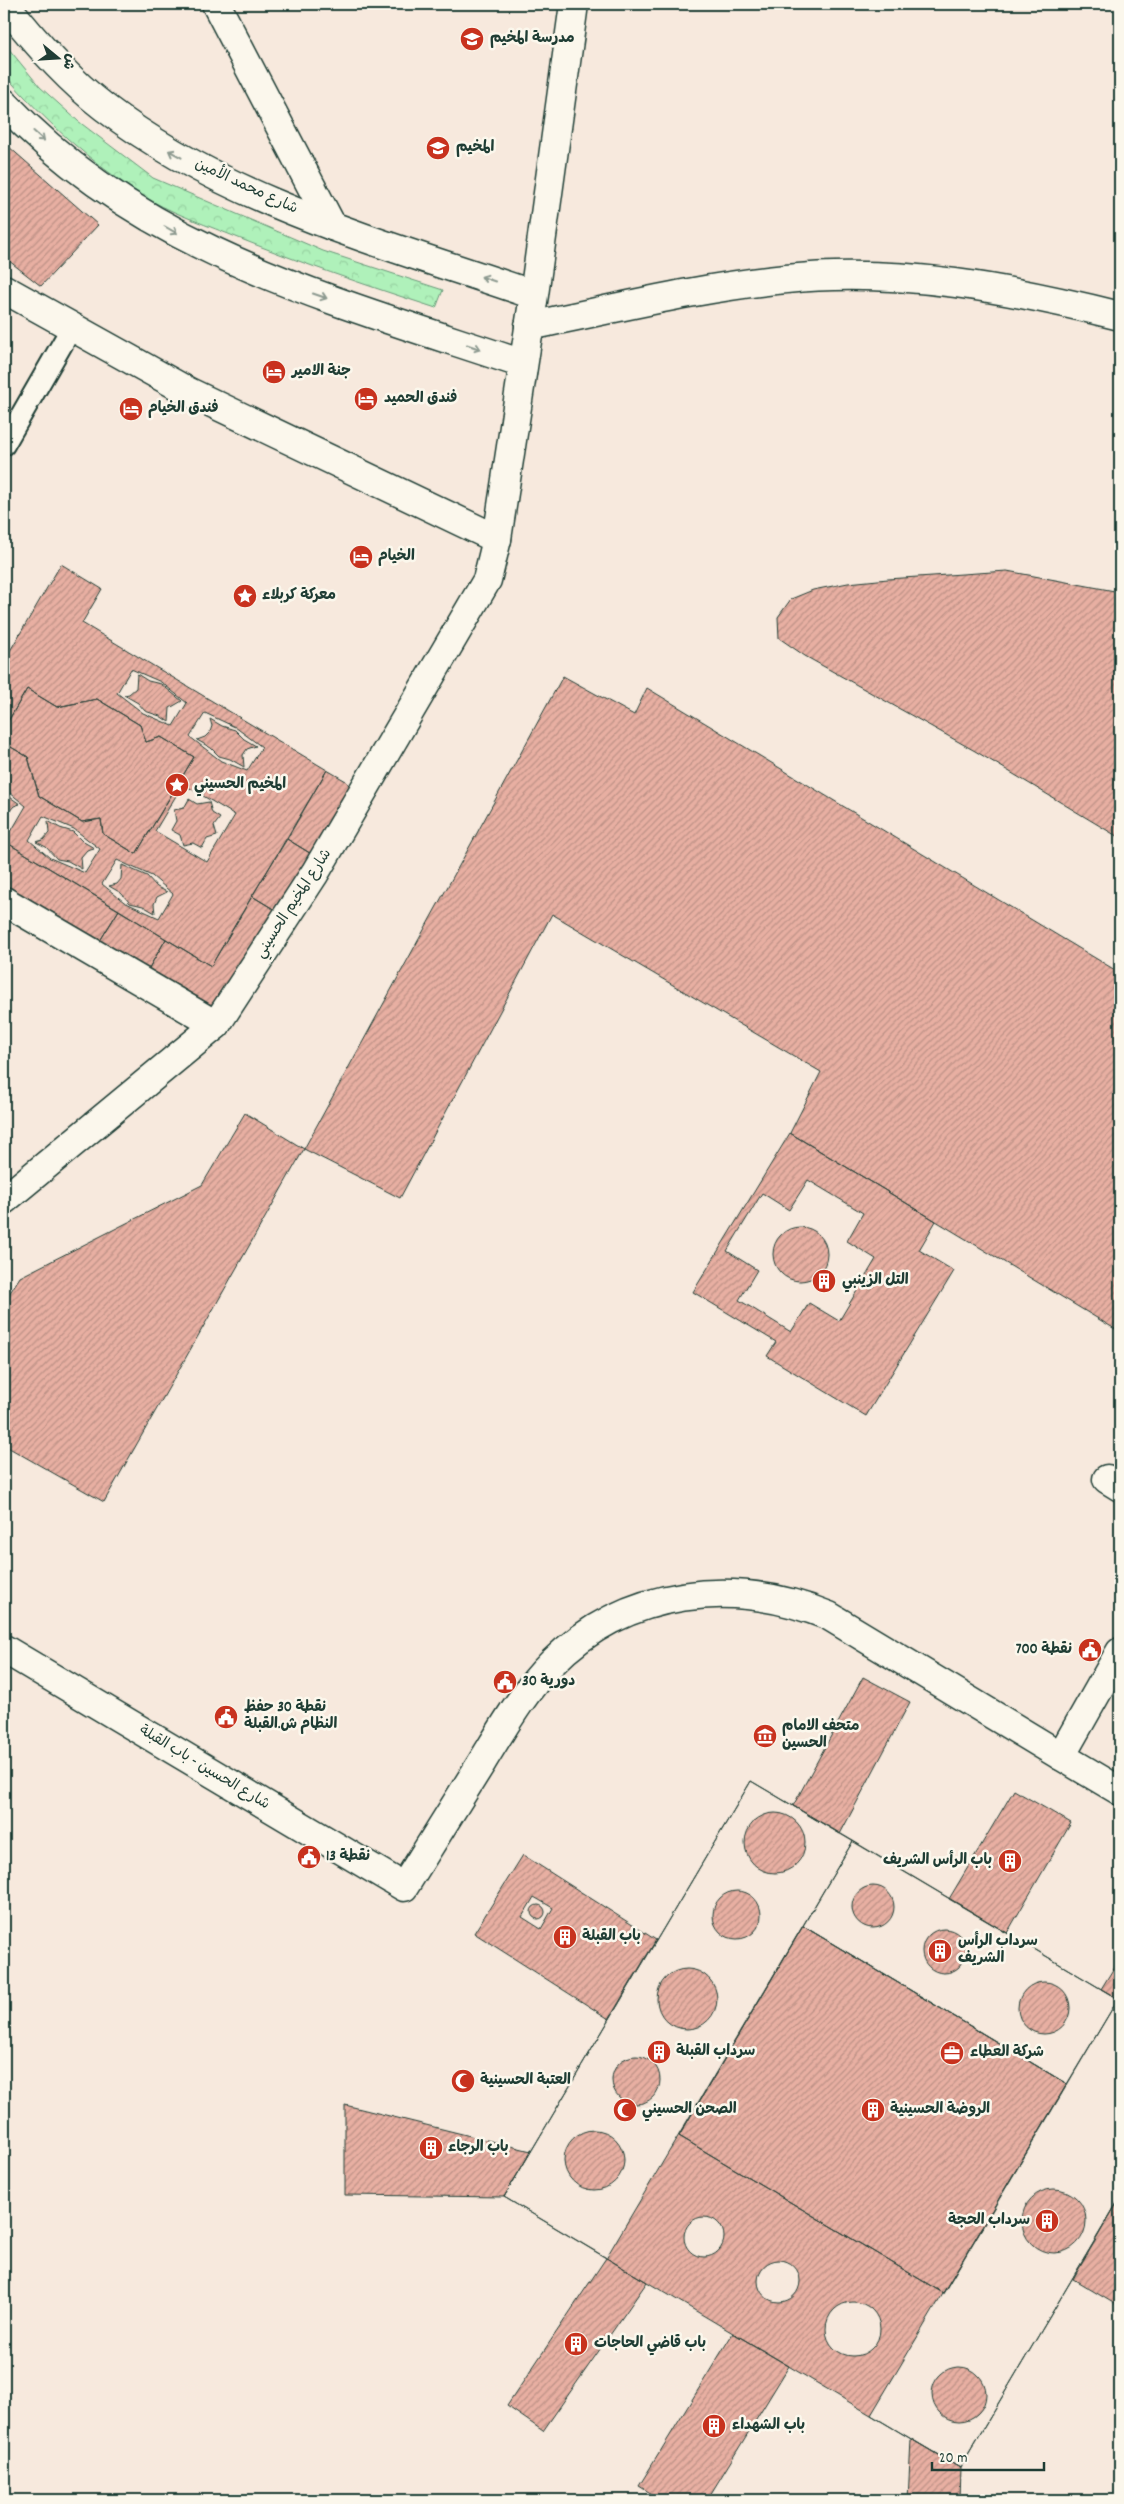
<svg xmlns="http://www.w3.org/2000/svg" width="1124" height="2504" viewBox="0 0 1124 2504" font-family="Dekko,'Playpen Sans Arabic',sans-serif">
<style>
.forest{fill:url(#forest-crowns);stroke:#679777}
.building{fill:url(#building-hatch);stroke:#1f3d34;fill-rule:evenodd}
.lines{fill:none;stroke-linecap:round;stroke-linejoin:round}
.lane-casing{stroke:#1f3d34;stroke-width:24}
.street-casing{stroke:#1f3d34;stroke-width:31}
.secondary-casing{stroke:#1f3d34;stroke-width:31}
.lane{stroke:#fbf7ec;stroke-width:20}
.street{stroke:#fbf7ec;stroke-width:28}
.secondary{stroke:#fbf7ec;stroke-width:28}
.oneway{stroke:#8d9a90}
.labels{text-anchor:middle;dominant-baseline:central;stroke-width:5;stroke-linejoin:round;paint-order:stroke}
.poi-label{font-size:15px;font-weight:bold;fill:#1f3d34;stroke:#fbf7ec;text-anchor:start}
.street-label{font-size:15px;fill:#1f3d34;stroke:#fbf7ec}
</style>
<defs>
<pattern id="forest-crowns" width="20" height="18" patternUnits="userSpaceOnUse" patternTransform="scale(1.25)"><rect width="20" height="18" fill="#aff1ba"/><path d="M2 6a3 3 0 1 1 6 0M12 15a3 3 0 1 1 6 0" fill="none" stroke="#96d0a0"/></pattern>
<pattern id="building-hatch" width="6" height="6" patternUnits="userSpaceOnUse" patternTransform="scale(1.25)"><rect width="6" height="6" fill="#e8afa2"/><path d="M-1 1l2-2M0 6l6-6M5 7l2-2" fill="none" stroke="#bb9085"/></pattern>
</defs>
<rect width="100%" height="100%" fill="#f7e9dd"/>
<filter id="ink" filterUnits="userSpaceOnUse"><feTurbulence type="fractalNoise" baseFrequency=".02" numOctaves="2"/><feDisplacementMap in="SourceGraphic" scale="10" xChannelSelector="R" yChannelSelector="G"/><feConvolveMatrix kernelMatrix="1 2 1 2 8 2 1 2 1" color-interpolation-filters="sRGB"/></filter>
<g filter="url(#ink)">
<path class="forest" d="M4,43L40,87L78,121L153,178L323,251L443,290L436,308C365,285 295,261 226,233C198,222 168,211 143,196C90,162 45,121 4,74Z"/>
<path class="building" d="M8,146L98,225L41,286L4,257V150Z
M61,564L102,589L82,623L327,770L211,966L4,841V827L12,830L26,806L4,788V743L28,757L39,796L82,822L101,819L103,834L136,854L194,757L161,737L146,742L140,725L97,699L57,707L27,689L4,728V661ZM131,669L161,682L187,703L173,726L143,713L117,693ZM205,713L235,727L262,747L247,771L221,761L190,737ZM183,784L235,815L207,862L155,831ZM43,816L74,829L100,849L85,873L50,858L29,840ZM117,860L152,876L173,894L159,918L124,902L102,884Z
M1007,571L1120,592V838L975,751L805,656L779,638L778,617L791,599L813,590L848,583L888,579Z
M137,674L148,681L161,684L182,701L170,708L169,722L160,716L145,711L138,703L124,695L129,694L136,688Z
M563,676L634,715L647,688L1120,973V1332L790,1133L821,1072L552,914L400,1198L304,1149Z
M27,689L57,707L97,699L140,725L146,742L161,737L194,757L136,854L103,834L101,819L82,822L39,796L28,757L4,743V728Z
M210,719L222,726L235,730L244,739L256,746L247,749L243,755L244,767L230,759L219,756L211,748L197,740L205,737L210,732L212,726Z
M327,770L346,781L351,788L313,855L287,839Z
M4,793L20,804L14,806L8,813V825L4,822Z
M189,799L197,804L209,802L212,813L220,818L214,826L217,836L207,839L202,848L193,843L183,845L180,835L171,830L176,821L174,810L184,808Z
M48,821L60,828L73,832L82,841L94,848L87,850L81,857L82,869L68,861L57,859L46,847L36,842L43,840L49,833Z
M287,839L313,855L280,913L252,896Z
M4,841L119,910L98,944L4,887Z
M122,865L147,876L157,887L167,892L157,897L154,904L155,913L143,906L130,903L121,893L109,886L117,884L121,879Z
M252,896L280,913L217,1006L209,1007L146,973L166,939L211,966Z
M119,910L166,939L146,973L98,944Z
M245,1113L304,1149L104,1502L4,1445V1302L20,1277L202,1185Z
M790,1133L936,1221L919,1250L954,1271L866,1416L767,1356L776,1342L693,1292Z
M808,1180L863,1213L847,1241L876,1259L839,1321L809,1303L791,1332L739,1300L757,1270L727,1251L762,1193L789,1210Z
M773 1254a27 27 0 1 1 54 0a27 27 0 1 1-54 0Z
M863,1677L910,1702L840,1834L793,1806Z
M751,1781L1120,2000V2198L960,2468L504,2197ZM803,1926L1067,2084L943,2293L679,2136Z
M751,1781L853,1841L606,2258L504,2197Z
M1014,1790L1071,1823L1007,1933L949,1899Z
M745 1843a30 30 0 1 1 60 0a30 30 0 1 1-60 0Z
M853,1841L1118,1999L1067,2084L803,1926Z
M523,1855L656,1940L609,2019L474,1933Z
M852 1907a21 21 0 1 1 42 0a21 21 0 1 1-42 0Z
M713 1915a24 24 0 1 1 48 0a24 24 0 1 1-48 0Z
M534,1897L553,1908L541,1929L522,1917Z
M531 1912a7 7 0 1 1 14 0a7 7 0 1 1-14 0Z
M803,1926L1067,2084L943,2293L679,2136Z
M922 1951a22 22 0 1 1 44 0a22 22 0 1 1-44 0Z
M1120,1958V2000L1101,1989Z
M657 1999a30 30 0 1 1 60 0a30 30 0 1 1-60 0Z
M1018 2008a26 26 0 1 1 52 0a26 26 0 1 1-52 0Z
M1118,1999L1120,2000V2198L960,2468L871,2415Z
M1120,2052V2075L1117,2067Z
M612 2080a24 24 0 1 1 48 0a24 24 0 1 1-48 0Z
M345,2105L531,2151L504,2197L345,2195Z
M564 2160a30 30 0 1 1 60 0a30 30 0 1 1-60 0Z
M1022 2221a32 32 0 1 1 64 0a32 32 0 1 1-64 0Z
M1116,2205L1120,2207V2307L1073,2279Z
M684 2237a20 20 0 1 1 40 0a20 20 0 1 1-40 0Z
M606,2258L647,2282L543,2431L507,2406Z
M758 2281a21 21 0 1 1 42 0a21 21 0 1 1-42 0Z
M826 2329a27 27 0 1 1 54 0a27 27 0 1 1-54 0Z
M733,2333L789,2366L707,2500H662L639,2486Z
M932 2394a27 27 0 1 1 54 0a27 27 0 1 1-54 0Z
M911,2439L960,2468L959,2500H908Z"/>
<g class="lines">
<g class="lane-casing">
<path id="lane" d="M4,445L72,327"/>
</g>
<g class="street-casing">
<path id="street" d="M216,4L332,226
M4,289L189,392L497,539
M529,326C614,309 700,287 786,279C899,267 1011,289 1120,316
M4,901L216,1025
M1107,1479L1120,1487
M4,1649L404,1887C430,1846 456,1804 482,1762C503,1728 523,1692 552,1663C626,1588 735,1577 829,1616L1061,1756"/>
</g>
<g class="secondary-casing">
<path id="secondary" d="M5,4C34,41 66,78 104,107C229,203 387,244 534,295
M4,103C144,252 336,301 523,364
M4,1200L216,1025L315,873L487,580L497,539L534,295L574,4
M1120,1652L1061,1756L1120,1791"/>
</g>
<use href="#lane" class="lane"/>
<use href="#street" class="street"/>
<use href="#secondary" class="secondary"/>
</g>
<defs><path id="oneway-shaft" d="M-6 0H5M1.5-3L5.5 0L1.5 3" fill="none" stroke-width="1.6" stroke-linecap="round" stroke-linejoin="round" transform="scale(1.25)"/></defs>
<g class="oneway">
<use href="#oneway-shaft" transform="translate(39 136) rotate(42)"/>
<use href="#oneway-shaft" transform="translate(175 154) rotate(-151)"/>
<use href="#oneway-shaft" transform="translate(171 230) rotate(30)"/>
<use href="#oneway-shaft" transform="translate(488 279) rotate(-161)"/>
<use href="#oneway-shaft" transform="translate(320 296) rotate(19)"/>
<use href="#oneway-shaft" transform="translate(474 347) rotate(19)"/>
</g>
</g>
<defs>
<g id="school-disc" transform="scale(1.25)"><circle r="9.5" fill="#c8321e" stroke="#fbf7ec"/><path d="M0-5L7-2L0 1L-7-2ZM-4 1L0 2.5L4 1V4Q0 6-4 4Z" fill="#fff"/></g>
<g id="hotel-disc" transform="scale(1.25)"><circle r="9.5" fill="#c8321e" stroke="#fbf7ec"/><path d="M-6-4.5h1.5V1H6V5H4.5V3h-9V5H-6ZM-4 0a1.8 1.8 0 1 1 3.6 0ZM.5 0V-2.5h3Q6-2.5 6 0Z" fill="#fff"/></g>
<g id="sight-disc" transform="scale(1.25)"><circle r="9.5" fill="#c8321e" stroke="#fbf7ec"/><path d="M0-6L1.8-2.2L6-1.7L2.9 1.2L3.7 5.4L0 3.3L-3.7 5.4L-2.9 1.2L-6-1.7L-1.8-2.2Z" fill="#fff"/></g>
<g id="building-disc" transform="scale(1.25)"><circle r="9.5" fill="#c8321e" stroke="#fbf7ec"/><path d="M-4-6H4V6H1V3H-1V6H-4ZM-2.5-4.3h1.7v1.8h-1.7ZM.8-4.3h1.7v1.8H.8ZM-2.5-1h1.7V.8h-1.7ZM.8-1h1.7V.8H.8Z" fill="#fff"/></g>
<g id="civic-disc" transform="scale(1.25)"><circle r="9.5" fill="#c8321e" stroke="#fbf7ec"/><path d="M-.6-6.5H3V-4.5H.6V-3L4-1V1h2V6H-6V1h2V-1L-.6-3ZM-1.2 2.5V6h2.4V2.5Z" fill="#fff"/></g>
<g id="museum-disc" transform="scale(1.25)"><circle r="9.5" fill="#c8321e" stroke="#fbf7ec"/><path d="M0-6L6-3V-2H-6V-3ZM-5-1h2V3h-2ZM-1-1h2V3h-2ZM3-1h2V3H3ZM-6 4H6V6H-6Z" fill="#fff"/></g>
<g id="office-disc" transform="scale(1.25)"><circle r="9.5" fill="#c8321e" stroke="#fbf7ec"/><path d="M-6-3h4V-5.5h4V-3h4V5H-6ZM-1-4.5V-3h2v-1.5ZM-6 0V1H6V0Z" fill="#fff"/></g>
<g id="mosque-disc" transform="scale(1.25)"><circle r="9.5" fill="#c8321e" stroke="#fbf7ec"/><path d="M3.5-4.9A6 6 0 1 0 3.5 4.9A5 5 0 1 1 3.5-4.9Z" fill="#fff"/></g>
</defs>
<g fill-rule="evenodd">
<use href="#school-disc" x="472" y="39"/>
<use href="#school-disc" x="438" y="148"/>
<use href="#hotel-disc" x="274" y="372"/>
<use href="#hotel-disc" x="366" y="399"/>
<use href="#hotel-disc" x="131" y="409"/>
<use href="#hotel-disc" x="361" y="557"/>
<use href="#sight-disc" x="245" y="596"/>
<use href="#sight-disc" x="177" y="785"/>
<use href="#building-disc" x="824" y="1281"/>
<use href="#civic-disc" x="1090" y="1650"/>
<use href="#civic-disc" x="505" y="1682"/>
<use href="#civic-disc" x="226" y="1717"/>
<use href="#museum-disc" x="765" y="1736"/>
<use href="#civic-disc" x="309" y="1857"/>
<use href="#building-disc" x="1010" y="1861"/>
<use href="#building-disc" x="565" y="1937"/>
<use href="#building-disc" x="940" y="1951"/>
<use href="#building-disc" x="659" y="2052"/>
<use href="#office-disc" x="952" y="2053"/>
<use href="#mosque-disc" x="463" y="2081"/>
<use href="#mosque-disc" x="625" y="2110"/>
<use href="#building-disc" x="873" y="2110"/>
<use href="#building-disc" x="431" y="2148"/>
<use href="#building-disc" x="1047" y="2221"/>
<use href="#building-disc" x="576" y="2344"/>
<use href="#building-disc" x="714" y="2426"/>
</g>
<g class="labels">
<g class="poi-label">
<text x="490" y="39">مدرسة المخيم</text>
<text x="456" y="148">المخيم</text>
<text x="292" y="372">جنة الامير</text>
<text x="384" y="399">فندق الحميد</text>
<text x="148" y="409">فندق الخيام</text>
<text x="378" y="557">الخيام</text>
<text x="262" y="596">معركة كربلاء</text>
<text x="194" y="785">المخيم الحسيني</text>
<text x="842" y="1281">التل الزينبي</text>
<text x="1072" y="1650" text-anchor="end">نقطة 700</text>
<text x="522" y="1682">دورية 30</text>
<text x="244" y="1708">نقطة 30 حفظ<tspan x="244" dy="17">النظام ش.القبلة</tspan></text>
<text x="782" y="1727">متحف الامام<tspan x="782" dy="17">الحسين</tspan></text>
<text x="326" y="1857">نقطة 13</text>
<text x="992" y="1861" text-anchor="end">باب الرأس الشريف</text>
<text x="582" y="1937">باب القبلة</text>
<text x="958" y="1942">سرداب الرأس<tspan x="958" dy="17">الشريف</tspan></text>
<text x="676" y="2052">سرداب القبلة</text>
<text x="970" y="2053">شركة العطاء</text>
<text x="480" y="2081">العتبة الحسينية</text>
<text x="642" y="2110">الصحن الحسيني</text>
<text x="890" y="2110">الروضة الحسينية</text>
<text x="448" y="2148">باب الرجاء</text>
<text x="1030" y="2221" text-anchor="end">سرداب الحجة</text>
<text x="594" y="2344">باب قاضي الحاجات</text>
<text x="732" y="2426">باب الشهداء</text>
</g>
<g class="street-label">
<text transform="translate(246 187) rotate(25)">شارع محمد الأمين</text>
<text transform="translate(294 904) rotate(-57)">شارع المخيم الحسيني</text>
<text transform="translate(204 1768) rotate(31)">شارع الحسين - باب القبلة</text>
</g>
</g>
<rect width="1124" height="2504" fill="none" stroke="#fbf7ec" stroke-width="20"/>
<rect x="10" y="10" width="1104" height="2484" fill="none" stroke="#1f3d34" stroke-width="2" filter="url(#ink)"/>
<g transform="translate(58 58) rotate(108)" stroke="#fbf7ec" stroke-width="4" paint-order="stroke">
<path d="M0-4L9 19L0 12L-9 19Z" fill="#1f3d34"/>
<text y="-8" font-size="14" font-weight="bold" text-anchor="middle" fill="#1f3d34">ش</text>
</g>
<path d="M932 2462v8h112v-8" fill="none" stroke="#1f3d34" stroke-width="2.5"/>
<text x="939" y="2462" font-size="15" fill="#1f3d34" stroke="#fbf7ec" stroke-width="4" paint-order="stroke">20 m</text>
</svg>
